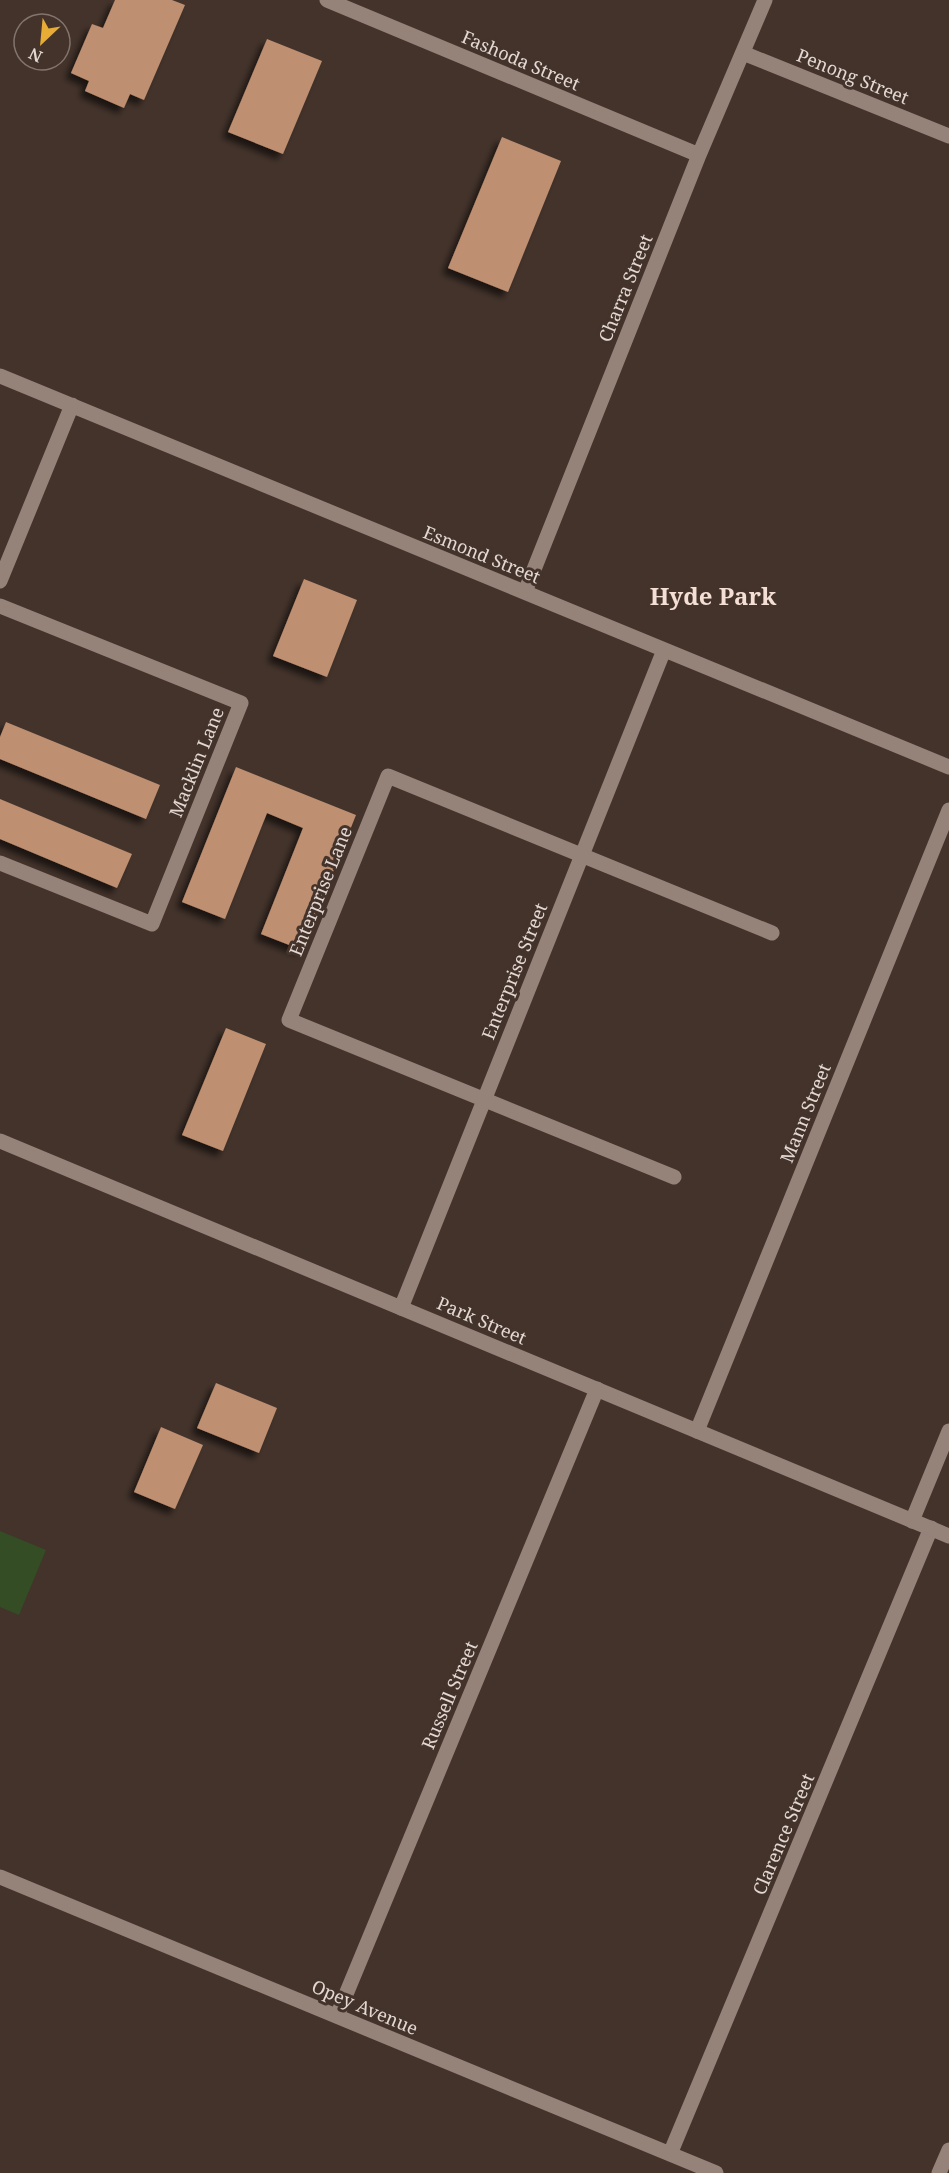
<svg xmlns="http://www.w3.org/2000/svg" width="949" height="2173" viewBox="0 0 949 2173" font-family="'Noto Serif',serif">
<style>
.green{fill:#344d24}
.building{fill:#be8f71;filter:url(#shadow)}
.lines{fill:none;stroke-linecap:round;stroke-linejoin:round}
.minor{stroke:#958279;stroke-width:15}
.tertiary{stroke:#958279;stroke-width:15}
.labels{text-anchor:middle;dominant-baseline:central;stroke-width:6;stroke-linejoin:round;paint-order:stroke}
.street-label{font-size:18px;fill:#e3d8d3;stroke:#43332b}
.district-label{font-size:24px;font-weight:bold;fill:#f5dfd5;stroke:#43332b}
</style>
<defs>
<filter id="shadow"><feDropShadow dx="-5.5" dy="5.5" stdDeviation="3" flood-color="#0009"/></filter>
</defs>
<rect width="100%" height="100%" fill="#43332b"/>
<path class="green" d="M0,1531L46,1550L19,1615L0,1607Z"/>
<path class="building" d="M115,0H172L185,5L144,100L130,94L124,108L85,91L89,81L71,73L92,24L103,28Z
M267,39L322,61L283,154L228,132Z
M502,137L561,161L508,292L448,268Z
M304,579L357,600L327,677L273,656Z
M6,722L160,785L146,819L0,759V737Z
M236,767L356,815L302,950L261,934L303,828L267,813L225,919L182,902Z
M0,799L132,854L117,888L0,839Z
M226,1028L266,1044L223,1151L182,1135Z
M216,1383L277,1408L259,1453L197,1428Z
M161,1427L203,1445L175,1509L134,1492Z"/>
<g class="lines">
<path class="minor" d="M327,0L699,155
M743,53L949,136
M0,376L949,767
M0,581L72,405
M525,592L699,155L765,0
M0,606L241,703L152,924L0,863
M674,1177L289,1020L388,776L772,933
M401,1308L664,650
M697,1431L949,810
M912,1521L949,1431
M0,1877L716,2173
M337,2016L597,1389
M670,2154L931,1528
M939,2173L949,2150"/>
<path class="tertiary" d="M0,1141L949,1536"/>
</g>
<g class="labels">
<g class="street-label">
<text transform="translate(521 60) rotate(23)">Fashoda Street</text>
<text transform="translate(853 76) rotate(22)">Penong Street</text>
<text transform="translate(625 288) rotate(-68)">Charra Street</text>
<text transform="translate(482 554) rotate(22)">Esmond Street</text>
<text transform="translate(196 762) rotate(-68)">Macklin Lane</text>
<text transform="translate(320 891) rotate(-68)">Enterprise Lane</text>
<text transform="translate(514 971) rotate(-68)">Enterprise Street</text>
<text transform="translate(805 1113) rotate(-68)">Mann Street</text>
<text transform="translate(482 1320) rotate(23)">Park Street</text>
<text transform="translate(449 1695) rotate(-67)">Russell Street</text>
<text transform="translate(783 1834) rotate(-67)">Clarence Street</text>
<text transform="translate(365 2007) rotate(23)">Opey Avenue</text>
</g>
<g class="district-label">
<text x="713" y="595">Hyde Park</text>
</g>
</g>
<g transform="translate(42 42) rotate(206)"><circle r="28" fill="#43332b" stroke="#83756e" stroke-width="1.5"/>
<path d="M0-4.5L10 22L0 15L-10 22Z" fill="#e6ac36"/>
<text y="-9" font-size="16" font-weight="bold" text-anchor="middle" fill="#e3d8d3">N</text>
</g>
</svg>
